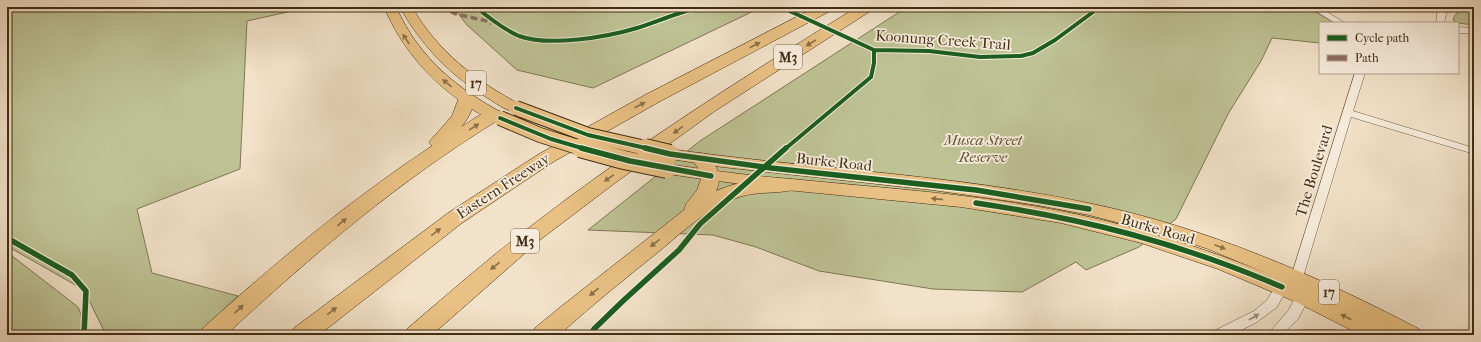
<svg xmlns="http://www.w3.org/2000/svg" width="1481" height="342" viewBox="0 0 1481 342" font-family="'IM FELL French Canon',serif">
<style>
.green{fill:#bec294;stroke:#807754}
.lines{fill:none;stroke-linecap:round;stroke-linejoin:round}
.minor-casing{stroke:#6e5a41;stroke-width:1}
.primary-casing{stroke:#422c14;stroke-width:1}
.motorway-casing{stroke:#422c14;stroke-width:1}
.minor{fill:#f7ecdc;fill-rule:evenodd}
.primary{fill:#e9c184;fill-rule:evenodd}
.motorway{fill:#e9c184;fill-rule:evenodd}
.primary-bridge-far1-casing{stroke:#422c14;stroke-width:16;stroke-linecap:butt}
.primary-bridge-casing{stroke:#422c14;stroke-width:20;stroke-linecap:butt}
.primary-bridge-far1{stroke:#e9c184;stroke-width:14}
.primary-bridge{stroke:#e9c184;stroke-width:18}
.quiet{stroke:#8d6e63;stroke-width:3.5;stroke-dasharray:7 3.5;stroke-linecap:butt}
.cycleway-far1-casing{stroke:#f7ecdc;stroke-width:6}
.cycleway-casing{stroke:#f7ecdc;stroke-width:8}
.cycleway-far1{stroke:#1b5e20;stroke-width:4}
.cycleway{stroke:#1b5e20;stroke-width:5.5}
.oneway{fill:#8d6f46}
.oneway2{fill:#9c8c78}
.labels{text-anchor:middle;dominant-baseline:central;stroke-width:3.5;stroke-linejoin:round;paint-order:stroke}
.shield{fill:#f7ecdc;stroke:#786650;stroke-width:1}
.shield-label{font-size:14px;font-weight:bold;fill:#422c14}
.street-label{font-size:15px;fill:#422c14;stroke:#f7ecdc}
.park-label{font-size:15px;font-style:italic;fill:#615234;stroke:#f7ecdc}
</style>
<rect width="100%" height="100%" fill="#f2e2c9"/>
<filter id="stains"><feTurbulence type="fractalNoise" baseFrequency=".005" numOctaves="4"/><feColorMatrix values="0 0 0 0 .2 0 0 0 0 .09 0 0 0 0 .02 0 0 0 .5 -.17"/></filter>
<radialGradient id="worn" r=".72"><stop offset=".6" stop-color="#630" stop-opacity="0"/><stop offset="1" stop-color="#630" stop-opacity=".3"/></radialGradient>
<path class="green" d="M7,7H310L247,21L240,169L137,209L152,273L238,296L197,335H106L84,290L7,246Z
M453,7H762L593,88L517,70L467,25Z
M907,7H1308L1335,23H1320V43L1272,38L1261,61L1228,114L1176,219L1139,247L1086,270L1076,262L1022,292L933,289L819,271L756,247L713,235L588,230L700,141Z
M1474,7V25L1458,23L1453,20C1456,10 1465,8 1474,7Z
M7,252L78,307L89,335H7Z"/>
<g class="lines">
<g class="minor-casing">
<path id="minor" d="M1309,7H1319L1345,23H1335Z
M1443,7H1452L1446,14L1444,23H1436L1437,14Z
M1458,27L1474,28V34L1458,33Z
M1355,73H1365L1353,111L1474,148V154L1351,117L1303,277L1302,280L1297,282L1292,280L1291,277Z
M1282,282L1287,284L1288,287L1277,307L1257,322L1232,335H1212L1214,331L1254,311L1267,300L1277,284Z
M1303,291L1308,293L1310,296L1298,319L1282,335H1267L1288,311L1298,293Z
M1302,330H1336L1341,331L1343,335H1295L1297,331Z"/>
</g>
<g class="primary-casing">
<path id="primary" d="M384,7H396C420,59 456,88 506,115L508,118L506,121C494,124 482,115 472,109C432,83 403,51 384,7Z
M400,7H412C438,52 476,81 521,105L524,108L521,111C511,114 500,106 491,100C452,77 422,47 400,7Z
M670,149C809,169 951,174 1088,203C1205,227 1314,274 1419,329L1423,335H1394L1389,333L1391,335H1361L1296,302L1218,269L1141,243L1061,223L961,207L776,189L667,174L661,173L659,169L661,165L667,164C709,170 750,176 792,179C871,187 949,192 1027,205C1109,218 1189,242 1266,273L1208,249L1166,235L1089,215L1037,205L932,190L722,167L664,158L662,154L664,150Z"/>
</g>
<g class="motorway-casing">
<path id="motorway" d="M816,7H834L832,10L657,103L553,162L462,223L319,335H290L294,328L448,213L539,154L645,95Z
M857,7H874L872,10L715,111L615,183L541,239L432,335H404L408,328C447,295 485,261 526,230C631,148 744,77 857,7Z
M466,94L472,95L474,99C473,110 468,119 461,127C473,120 486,108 500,111L503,115L500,119C400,180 312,255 226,335H199L203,328C275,263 350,200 432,146L429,142L452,116L460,95Z
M701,153L708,155C717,167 723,176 716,191C739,181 772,174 797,181L800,185L797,189C776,195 754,190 734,199C707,209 684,230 662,249C627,277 592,305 559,335H531L535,328L563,305L684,210L686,204L697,190L701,179L698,168L692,159L694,155Z"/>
</g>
<use href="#minor" class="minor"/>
<use href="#primary" class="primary"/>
<use href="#motorway" class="motorway"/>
<g class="primary-bridge-far1-casing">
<path id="primary-bridge-far1" d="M516,108L588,135L650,149
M500,118L540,135L584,149"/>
</g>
<g class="primary-bridge-casing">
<path id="primary-bridge" d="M580,148L624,160L667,169
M645,148L670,154"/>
</g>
<use href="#primary-bridge-far1" class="primary-bridge-far1"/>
<use href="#primary-bridge" class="primary-bridge"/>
<path class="quiet" d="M441,7L456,14L487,21L491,24"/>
<g class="cycleway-far1-casing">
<path id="cycleway-far1" d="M476,7C489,18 503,29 519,36C549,47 607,37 637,28C659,21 679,12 701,7
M781,7L874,50L929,51L980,57L1021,56L1033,53L1055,40L1093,12L1097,7
M516,108L588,135L650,149
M500,118L551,139L585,149
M785,149L871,77L874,63V50"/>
</g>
<g class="cycleway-casing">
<path id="cycleway" d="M581,148L630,161L711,176
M645,148L670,154L771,168L976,190L1089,209
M976,203C1085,219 1180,243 1282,287
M7,238L72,275L86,291L84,335
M590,335L594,329L624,300L679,250L700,224L786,148"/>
</g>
<use href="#cycleway-far1" class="cycleway-far1"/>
<use href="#cycleway" class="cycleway"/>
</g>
<defs><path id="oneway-solid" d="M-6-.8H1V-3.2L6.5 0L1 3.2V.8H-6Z"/></defs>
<g class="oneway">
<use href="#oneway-solid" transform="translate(406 39) rotate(-123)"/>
<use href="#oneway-solid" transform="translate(811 43) rotate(148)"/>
<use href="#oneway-solid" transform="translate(755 45) rotate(-28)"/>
<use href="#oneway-solid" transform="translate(447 83) rotate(-141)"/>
<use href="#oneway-solid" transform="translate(640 105) rotate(-28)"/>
<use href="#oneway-solid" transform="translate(474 127) rotate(-32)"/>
<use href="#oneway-solid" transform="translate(678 130) rotate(144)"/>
<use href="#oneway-solid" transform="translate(609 178) rotate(145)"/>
<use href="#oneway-solid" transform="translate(937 199) rotate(-174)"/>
<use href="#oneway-solid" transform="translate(342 222) rotate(-39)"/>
<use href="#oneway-solid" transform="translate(436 232) rotate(-37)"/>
<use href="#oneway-solid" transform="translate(655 243) rotate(142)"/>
<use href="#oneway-solid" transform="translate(1220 247) rotate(21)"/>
<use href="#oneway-solid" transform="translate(495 266) rotate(141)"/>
<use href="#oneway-solid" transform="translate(594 292) rotate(140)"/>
<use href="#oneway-solid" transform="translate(239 309) rotate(-43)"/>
<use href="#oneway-solid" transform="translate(332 311) rotate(-37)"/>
<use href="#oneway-solid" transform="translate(1346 317) rotate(-153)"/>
</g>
<use class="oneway2" href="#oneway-solid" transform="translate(1254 317) rotate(-30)"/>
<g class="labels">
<g class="shield">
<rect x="774" y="45" width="28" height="24" rx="3"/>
<rect x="466" y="71" width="20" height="24" rx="3"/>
<rect x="511" y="229" width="28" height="24" rx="3"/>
<rect x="1319" y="280" width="20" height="24" rx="3"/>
</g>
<g class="shield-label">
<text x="788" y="57">M3</text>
<text x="476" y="83">17</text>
<text x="525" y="241">M3</text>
<text x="1329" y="292">17</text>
</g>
<g class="street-label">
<text transform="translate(943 40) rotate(4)">Koonung Creek Trail</text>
<text transform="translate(834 162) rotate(6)">Burke Road</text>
<text transform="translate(1314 171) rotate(-73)">The Boulevard</text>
<text transform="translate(503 186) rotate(-33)">Eastern Freeway</text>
<text transform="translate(1158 229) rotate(16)">Burke Road</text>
</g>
<g class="park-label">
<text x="983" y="140">Musca Street<tspan x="983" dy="17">Reserve</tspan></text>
</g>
</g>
<rect width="1481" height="342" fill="none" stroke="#f2e2c9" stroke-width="24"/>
<rect x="8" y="8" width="1465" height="326" fill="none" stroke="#422c14" stroke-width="2"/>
<rect x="12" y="12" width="1457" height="318" fill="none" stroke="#422c14"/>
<rect x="1319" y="22" width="140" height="52" fill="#f7ecdc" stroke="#af9f8c"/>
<rect x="1327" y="35" width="20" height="6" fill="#1b5e20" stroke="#af9f8c"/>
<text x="1355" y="42" font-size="12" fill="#422c14">Cycle path</text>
<rect x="1327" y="55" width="20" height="6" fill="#8d6e63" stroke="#af9f8c"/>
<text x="1355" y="62" font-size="12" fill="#422c14">Path</text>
<rect width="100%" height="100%" filter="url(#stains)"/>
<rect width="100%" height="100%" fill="url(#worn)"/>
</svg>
